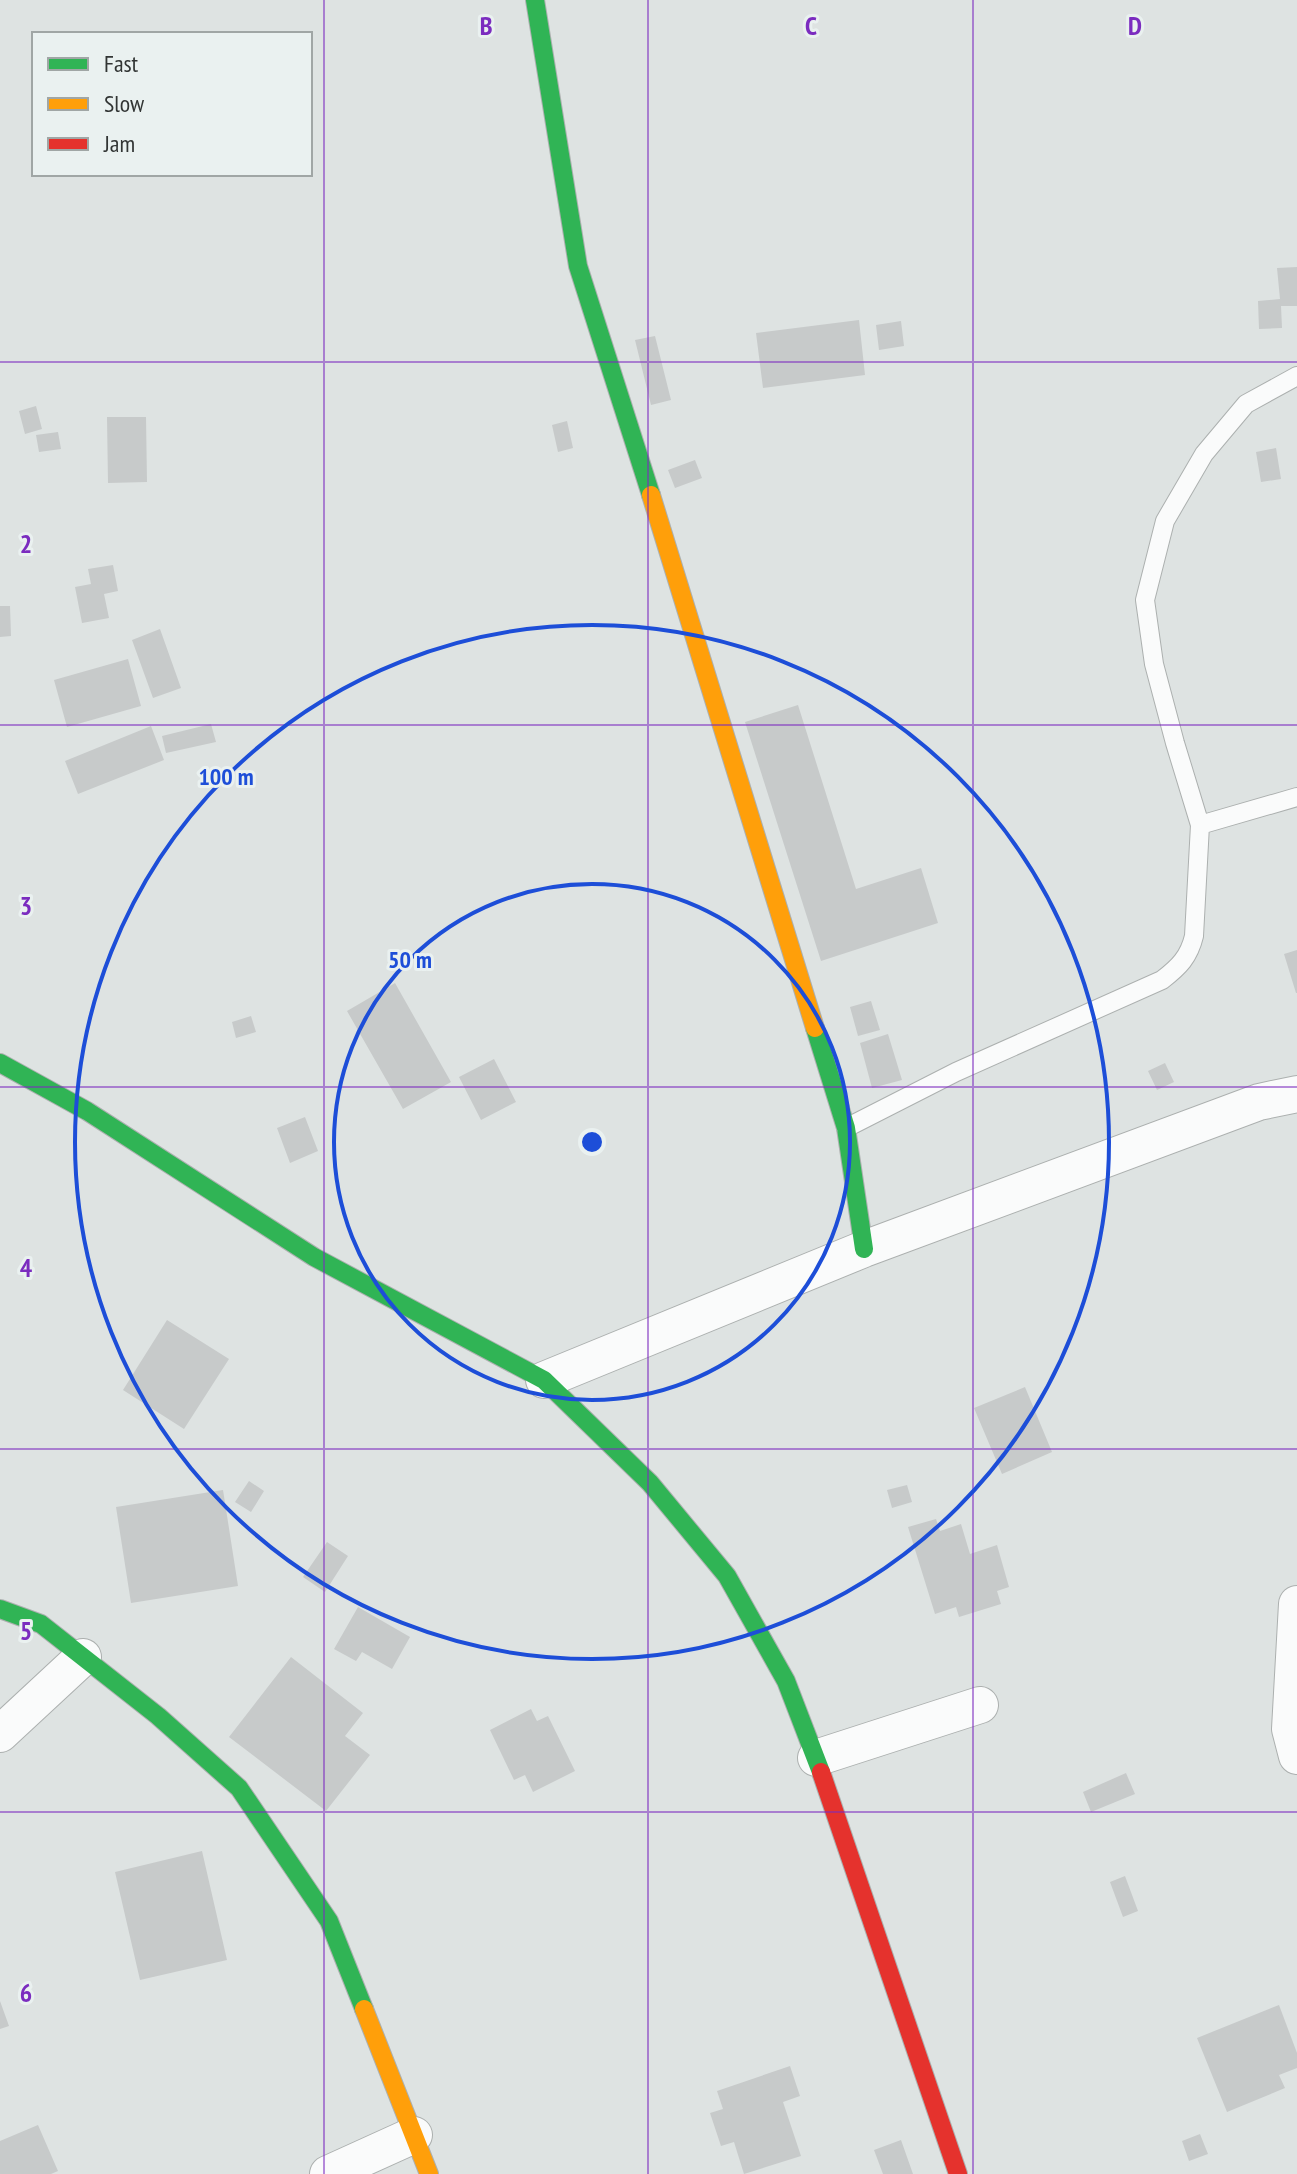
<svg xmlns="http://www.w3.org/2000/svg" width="1297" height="2174" viewBox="0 0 1297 2174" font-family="'PT Sans Narrow',sans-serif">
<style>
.building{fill:#c7caca}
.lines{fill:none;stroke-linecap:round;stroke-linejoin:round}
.lane-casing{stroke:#acb0af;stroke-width:20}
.street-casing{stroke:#acb0af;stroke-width:38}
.fast-casing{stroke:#acb0af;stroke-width:20}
.slow-casing{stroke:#acb0af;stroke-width:20}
.jam-casing{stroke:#acb0af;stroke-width:20}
.lane{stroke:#fafbfb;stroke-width:18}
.street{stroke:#fafbfb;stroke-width:36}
.fast{stroke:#30b455;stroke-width:18}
.slow{stroke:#ff9f0a;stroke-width:18}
.jam{stroke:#e5322d;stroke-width:18}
.grid{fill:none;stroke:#7b2cbf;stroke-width:2;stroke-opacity:0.55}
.ring{fill:none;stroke:#1d4ed8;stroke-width:4}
.grid-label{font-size:26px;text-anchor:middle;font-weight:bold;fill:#7b2cbf;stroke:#eaf1f0;stroke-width:6;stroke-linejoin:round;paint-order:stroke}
.centre{fill:#1d4ed8;stroke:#eaf1f0;stroke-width:4}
.ring-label{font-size:24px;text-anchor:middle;font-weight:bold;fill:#1d4ed8;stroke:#eaf1f0;stroke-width:6;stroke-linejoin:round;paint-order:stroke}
</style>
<rect width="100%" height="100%" fill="#dee3e2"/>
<path class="building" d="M1297,267V306H1281L1282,328L1259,329L1258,301L1280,299L1277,268Z
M859,320L865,375L763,388L756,333Z
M901,321L904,346L879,350L876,325Z
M655,336L671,400L651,405L635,340Z
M36,406L42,429L25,434L19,411Z
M107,417H146L147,482L108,483Z
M567,421L573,448L558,452L552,425Z
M58,432L61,449L39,452L36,435Z
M1276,448L1281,479L1261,482L1256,452Z
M695,460L702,478L675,488L668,470Z
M113,565L118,591L104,594L109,618L82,623L75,587L91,584L88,569Z
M0,606H10L11,636L0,637Z
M160,629L181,688L153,698L132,640Z
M128,659L141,706L67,727L54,680Z
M798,705L856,889L921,868L938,923L821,961L745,722Z
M211,724L216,742L166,753L162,736Z
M151,726L164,760L78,794L65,761Z
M1297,950V993H1296L1284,954Z
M395,983L451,1082L403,1109L347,1011Z
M871,1001L880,1030L858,1036L850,1007Z
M251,1016L256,1032L236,1038L232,1022Z
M888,1034L902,1080L872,1088L860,1043Z
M494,1059L516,1102L481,1120L459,1077Z
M1165,1063L1174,1082L1157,1090L1148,1071Z
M305,1117L318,1151L290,1163L277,1128Z
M167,1320L229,1359L184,1429L123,1390Z
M1025,1387L1052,1452L1002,1474L974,1408Z
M249,1481L264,1491L251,1512L235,1502Z
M907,1485L912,1502L892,1508L887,1490Z
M223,1490L238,1586L131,1603L116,1507Z
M936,1519L940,1531L961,1524L970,1554L997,1545L1009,1587L997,1591L1001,1604L959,1617L956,1607L935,1614L908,1527Z
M327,1542L348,1556L325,1592L303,1577Z
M358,1607L410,1637L392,1669L362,1652L356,1661L334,1649Z
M291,1657L363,1713L345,1736L370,1755L326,1811L229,1737Z
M531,1709L537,1721L548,1716L575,1771L533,1792L525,1775L514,1780L490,1730Z
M1126,1773L1135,1794L1091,1812L1083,1792Z
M202,1851L227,1960L140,1980L115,1872Z
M1125,1876L1138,1911L1123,1917L1110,1882Z
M0,2001L9,2026L0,2029Z
M1279,2005L1297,2053V2068L1279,2075L1285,2088L1227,2112L1197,2038Z
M790,2066L800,2096L783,2102L801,2156L744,2174L734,2142L721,2146L710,2113L723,2109L717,2091Z
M38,2125L58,2171L51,2174H0V2141Z
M1200,2134L1208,2154L1189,2161L1182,2141Z
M901,2140L913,2174H883L874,2150Z"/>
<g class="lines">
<g class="lane-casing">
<path id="lane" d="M1200,825L1297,797
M846,1128L956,1072L1162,980C1179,967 1189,957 1194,936L1200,825L1175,743L1154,664L1145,600L1165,521L1204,454L1246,404L1297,376"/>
</g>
<g class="street-casing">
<path id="street" d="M544,1380L864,1249L1259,1102L1297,1094
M1297,1604L1290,1729L1297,1756
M0,1734L83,1657
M816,1758L980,1705
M328,2174L414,2135"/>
</g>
<g class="fast-casing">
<path id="fast" d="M535,0L578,266L651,495
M815,1028L846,1128L864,1249
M0,1063L87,1111L314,1257L544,1380L650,1483L727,1576L786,1681L821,1772
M0,1609L41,1624L158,1716L239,1788L329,1921L364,2009"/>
</g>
<g class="slow-casing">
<path id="slow" d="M651,495L815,1028
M364,2009L429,2174"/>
</g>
<g class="jam-casing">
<path id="jam" d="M821,1772L958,2174"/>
</g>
<use href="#lane" class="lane"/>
<use href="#street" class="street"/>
<use href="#fast" class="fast"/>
<use href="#slow" class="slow"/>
<use href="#jam" class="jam"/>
</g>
<path class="grid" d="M324,0V2174M648,0V2174M973,0V2174M0,362H1297M0,725H1297M0,1087H1297M0,1449H1297M0,1812H1297"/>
<g class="ring">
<circle cx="592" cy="1142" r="258"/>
<circle cx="592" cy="1142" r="517"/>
</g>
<g class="grid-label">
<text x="486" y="35">B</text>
<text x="811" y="35">C</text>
<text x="1135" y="35">D</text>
<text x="26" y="553">2</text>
<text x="26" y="915">3</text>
<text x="26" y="1277">4</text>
<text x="26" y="1640">5</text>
<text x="26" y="2002">6</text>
</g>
<circle cx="592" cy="1142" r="12" class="centre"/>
<g class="ring-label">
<text x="226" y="785">100 m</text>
<text x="410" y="968">50 m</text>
</g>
<rect x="32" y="32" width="280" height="144" fill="#eaf1f0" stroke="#a0a6a5" stroke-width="2"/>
<rect x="48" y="58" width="40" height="12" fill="#30b455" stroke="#a0a6a5" stroke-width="2"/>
<text x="104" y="72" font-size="24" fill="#323534">Fast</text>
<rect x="48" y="98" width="40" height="12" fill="#ff9f0a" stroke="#a0a6a5" stroke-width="2"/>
<text x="104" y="112" font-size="24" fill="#323534">Slow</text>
<rect x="48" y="138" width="40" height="12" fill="#e5322d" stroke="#a0a6a5" stroke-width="2"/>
<text x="104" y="152" font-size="24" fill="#323534">Jam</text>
</svg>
